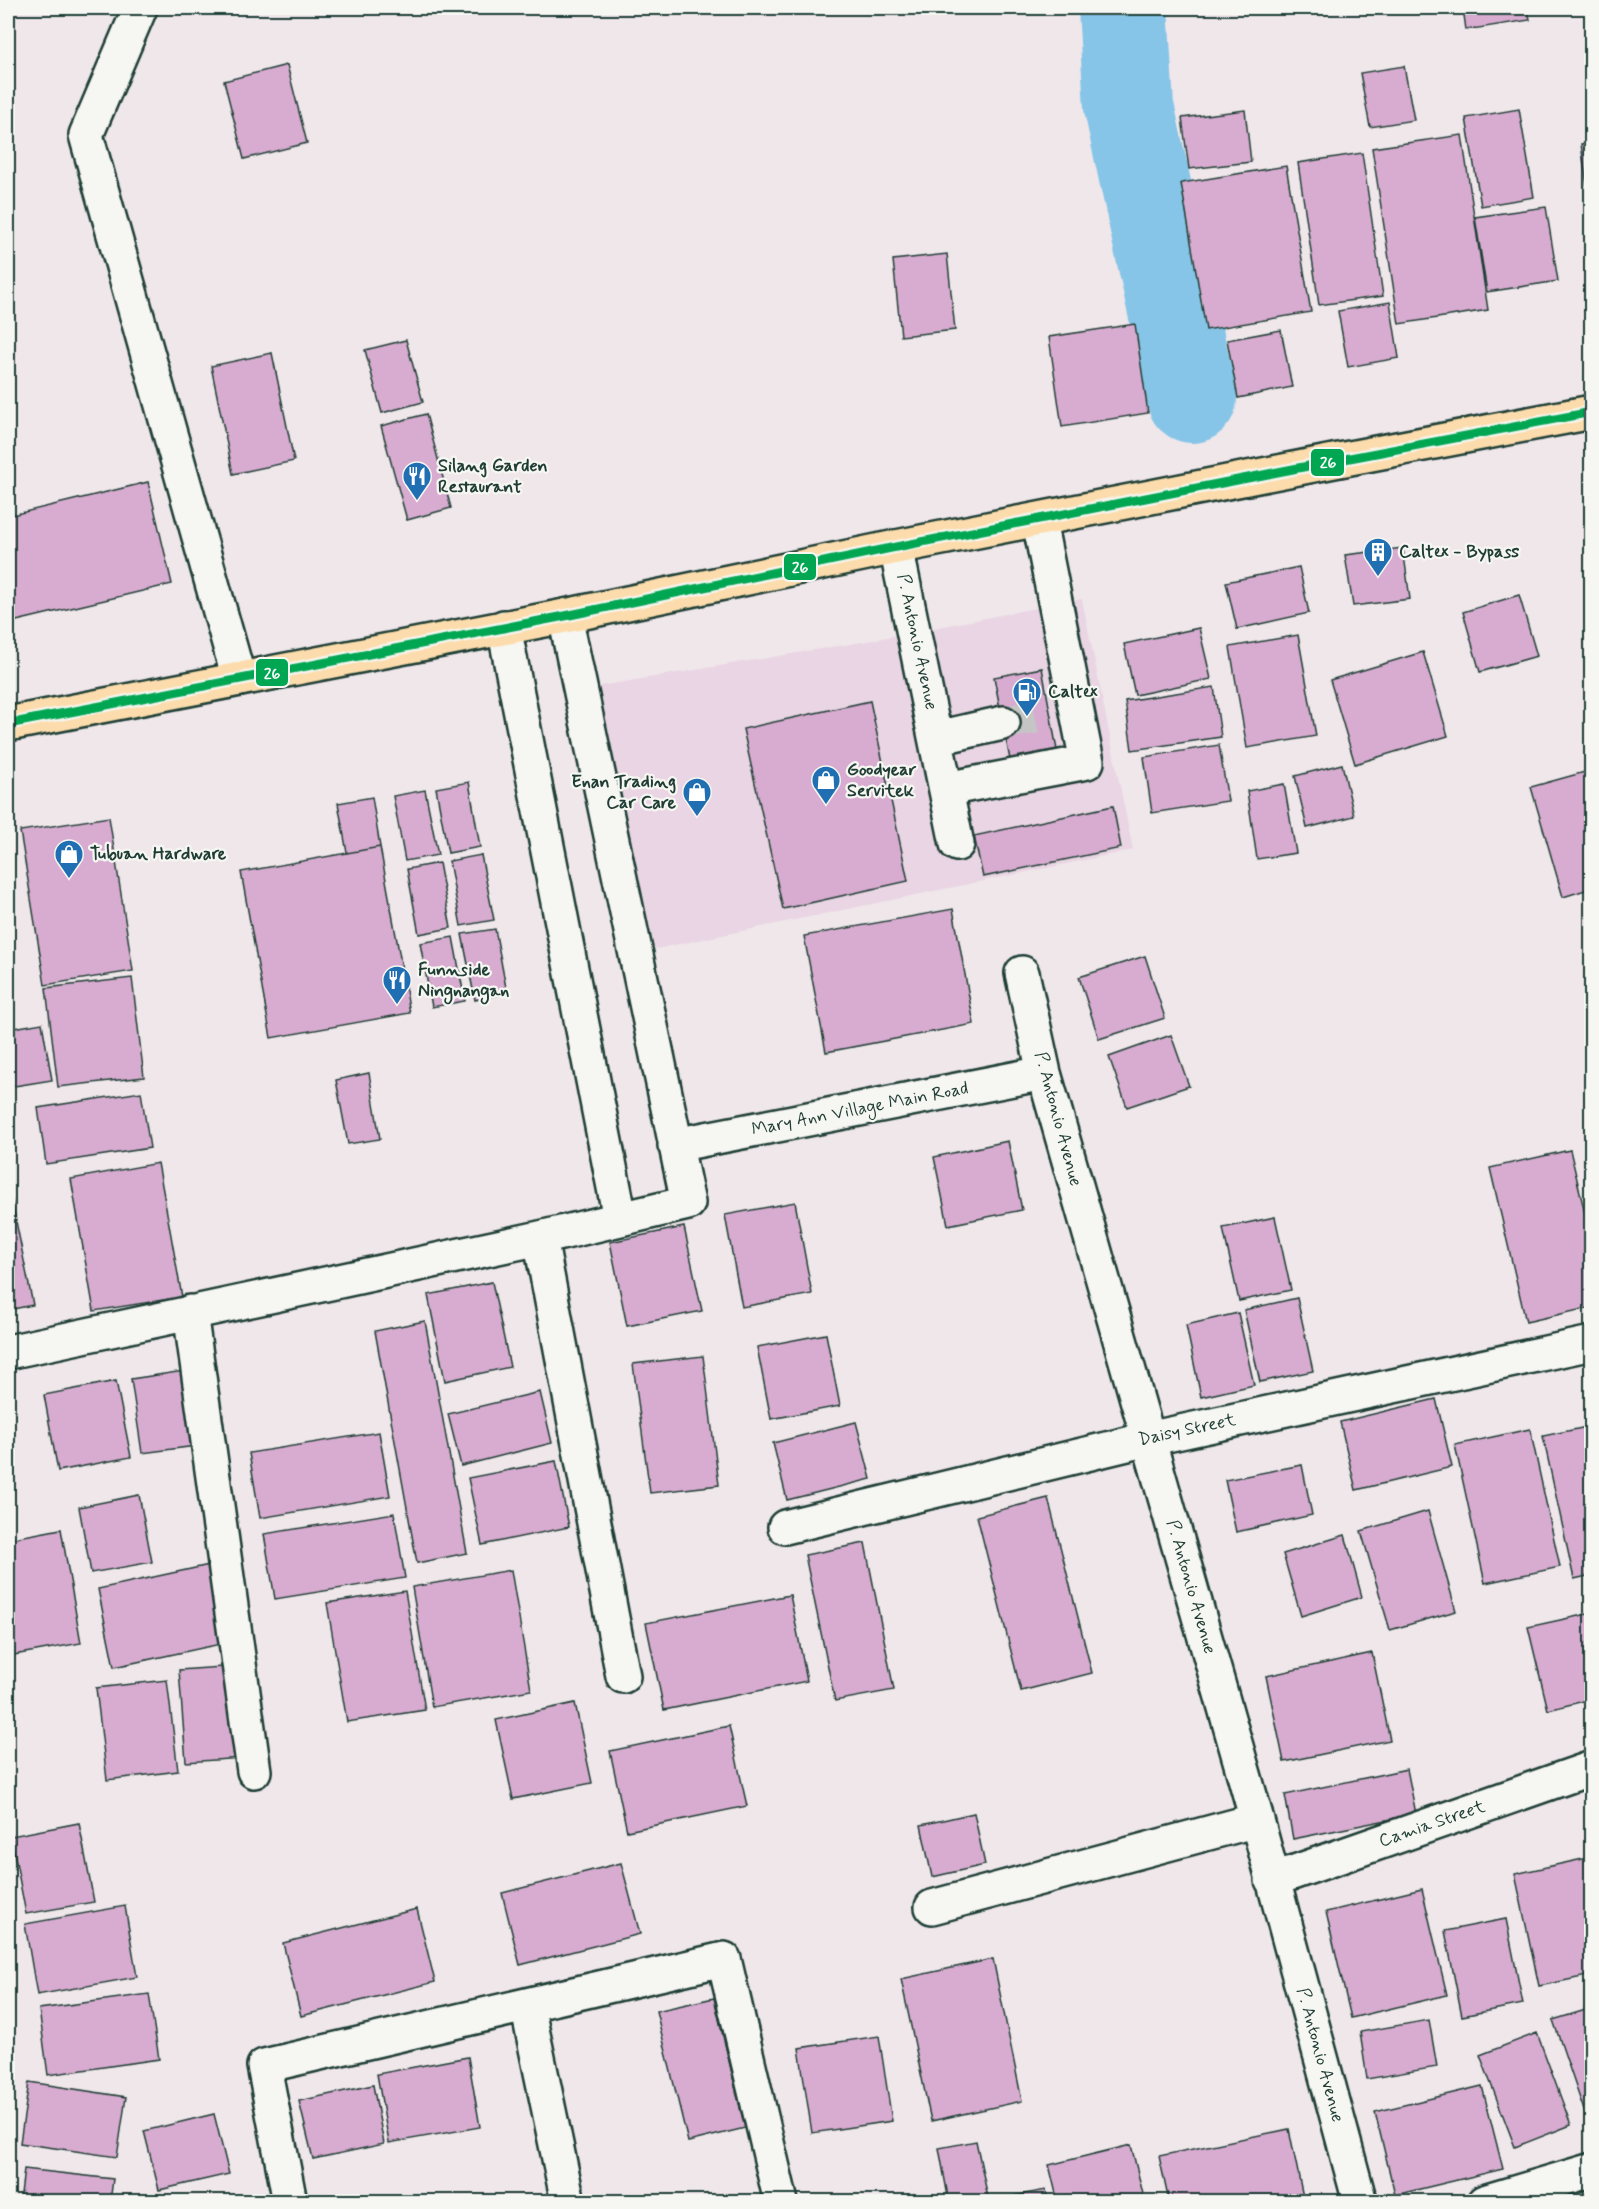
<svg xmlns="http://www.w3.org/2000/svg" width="1599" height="2209" viewBox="0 0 1599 2209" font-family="Mynerve,sans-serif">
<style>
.built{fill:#e9d5e3}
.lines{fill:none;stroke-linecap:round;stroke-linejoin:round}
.river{stroke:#86c5e7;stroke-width:90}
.building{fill:#d8acd0;stroke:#1f3d34;stroke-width:1.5}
.minor-tunnel{stroke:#c6c5c6;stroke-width:33;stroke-dasharray:33 16;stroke-linecap:butt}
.minor-casing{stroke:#1f3d34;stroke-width:38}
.major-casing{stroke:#1f3d34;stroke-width:38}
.minor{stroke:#f6f6f2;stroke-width:33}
.major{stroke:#fcdcac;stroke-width:33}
.bus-1-casing{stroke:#f6f6f2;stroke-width:14}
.bus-1{stroke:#00a651;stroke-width:9}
.labels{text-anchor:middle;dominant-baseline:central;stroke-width:4.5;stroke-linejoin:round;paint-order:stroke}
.poi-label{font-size:18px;font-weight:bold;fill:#1f3d34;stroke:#f6f6f2;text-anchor:start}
.street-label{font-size:18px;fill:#1f3d34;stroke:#f6f6f2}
.line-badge{stroke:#f6f6f2;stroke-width:2}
.badge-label{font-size:16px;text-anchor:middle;font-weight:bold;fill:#fff}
</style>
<rect width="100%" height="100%" fill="#f0e7eb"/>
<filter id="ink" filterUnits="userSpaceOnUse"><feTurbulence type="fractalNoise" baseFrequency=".0167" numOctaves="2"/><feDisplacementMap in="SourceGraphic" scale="12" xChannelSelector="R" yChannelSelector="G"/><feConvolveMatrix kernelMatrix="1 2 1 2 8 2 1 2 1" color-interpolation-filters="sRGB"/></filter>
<g filter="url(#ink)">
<path class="built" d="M1082,599L1133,850L655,949L594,687L862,642Z"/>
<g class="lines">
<path class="river" d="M1123,8L1129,107L1192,398"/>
</g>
<path class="building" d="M1463,8H1528L1530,20L1466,30Z
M287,65L307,143L244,159L224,81Z
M1404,66L1414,120L1370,127L1360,73Z
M1519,109L1534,197L1481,206L1466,118Z
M1245,110L1251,162L1189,169L1182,118Z
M1462,135L1488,310L1399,324L1372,148Z
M1592,143V222L1581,144Z
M1362,153L1383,296L1319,305L1298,163Z
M1286,166L1311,312L1206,330L1181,183Z
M1546,207L1558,281L1487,292L1475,217Z
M947,254L955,330L901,336L893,260Z
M1390,302L1399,358L1348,367L1338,311Z
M1135,324L1148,413L1062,427L1049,337Z
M1281,330L1292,387L1238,398L1227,340Z
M406,340L423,402L382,413L365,350Z
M272,353L294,461L233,474L211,366Z
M426,414L451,508L407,520L381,426Z
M148,482L172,584L8,623V516Z
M1403,548L1410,599L1353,606L1345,555Z
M1299,567L1309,613L1237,629L1226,582Z
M1519,595L1537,656L1480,672L1463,612Z
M1199,628L1211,679L1135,695L1124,644Z
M1298,635L1316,736L1247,748L1230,647Z
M1423,652L1448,736L1355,764L1330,680Z
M1042,668L1059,761L1012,770L994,677Z
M1214,687L1221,737L1132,750L1125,701Z
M870,701L908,881L783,909L743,729Z
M1219,745L1228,801L1152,813L1144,757Z
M1342,764L1354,816L1307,828L1295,776Z
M1592,770V888L1563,897L1531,787Z
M469,782L480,847L448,853L436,788Z
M1284,784L1296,853L1257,859L1247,791Z
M425,790L438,855L405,861L393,796Z
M372,797L380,847L347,853L338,803Z
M1113,806L1121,848L983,877L974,836Z
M109,817L133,971L45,985L20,831Z
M380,847L410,1013L271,1038L241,872Z
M481,855L494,920L461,926L449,861Z
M439,863L451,928L419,934L407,869Z
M953,909L974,1024L826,1052L804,936Z
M495,929L507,993L475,1000L462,934Z
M453,937L465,1001L432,1007L420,943Z
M1145,956L1165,1018L1099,1039L1079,977Z
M132,978L144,1077L58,1087L46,988Z
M42,1023L52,1080L8,1087V1029Z
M1171,1035L1189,1086L1127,1107L1109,1057Z
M369,1073L380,1139L348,1144L336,1080Z
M141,1092L150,1148L46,1164L38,1108Z
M1008,1141L1022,1210L948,1225L934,1157Z
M1592,1141V1171L1585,1143Z
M1570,1150L1592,1243V1307L1526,1322L1490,1168Z
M158,1163L182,1297L94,1311L71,1179Z
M8,1182L33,1305L8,1310Z
M795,1202L812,1294L742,1307L725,1215Z
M1275,1217L1291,1290L1239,1301L1223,1228Z
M684,1227L702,1311L627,1326L610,1242Z
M492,1282L510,1367L445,1381L428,1295Z
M1297,1298L1313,1371L1260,1382L1244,1310Z
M1238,1313L1254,1385L1201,1397L1186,1325Z
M425,1321L467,1553L417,1563L375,1331Z
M826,1334L840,1406L771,1419L757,1347Z
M703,1356L719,1485L650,1493L633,1364Z
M184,1371L196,1446L142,1453L131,1379Z
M116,1381L131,1457L58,1471L44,1395Z
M540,1392L552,1443L461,1466L448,1414Z
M1436,1399L1452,1467L1356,1490L1340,1422Z
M856,1422L871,1479L787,1500L773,1443Z
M1592,1426V1575L1574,1579L1543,1436Z
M1530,1429L1560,1567L1485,1583L1455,1445Z
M379,1432L390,1496L260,1518L249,1453Z
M556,1461L569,1527L482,1545L468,1478Z
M1302,1465L1312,1515L1236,1532L1225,1480Z
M139,1495L152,1562L91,1573L79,1507Z
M1048,1498L1092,1673L1021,1691L977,1516Z
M1428,1511L1456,1611L1390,1630L1361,1531Z
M394,1513L405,1578L275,1599L264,1534Z
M61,1529L81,1643L8,1656V1539Z
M1345,1535L1362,1597L1301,1616L1283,1554Z
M865,1543L894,1690L835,1701L805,1555Z
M214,1564L230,1642L114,1667L98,1589Z
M511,1570L531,1690L432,1707L412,1587Z
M405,1591L425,1710L347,1722L327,1603Z
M790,1595L807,1681L664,1710L646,1623Z
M1592,1613V1699L1548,1710L1528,1627Z
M1372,1653L1390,1740L1284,1762L1266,1676Z
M237,1666L243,1758L186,1762L179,1670Z
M167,1680L178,1771L107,1780L96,1688Z
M575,1703L592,1783L513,1799L496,1720Z
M729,1726L747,1806L627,1831L610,1751Z
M1407,1769L1416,1814L1293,1839L1285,1795Z
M974,1813L985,1865L932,1877L921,1825Z
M79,1823L94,1902L26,1914L11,1836Z
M1592,1857V1975L1539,1986L1515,1874Z
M621,1863L640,1934L520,1965L502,1893Z
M1422,1889L1447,1995L1351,2018L1326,1912Z
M125,1906L137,1977L37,1995L25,1924Z
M417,1909L435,1982L301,2016L283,1943Z
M1506,1919L1523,2004L1462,2016L1445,1931Z
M993,1959L1022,2101L931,2121L901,1979Z
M149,1994L159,2059L48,2075L39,2009Z
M714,1998L745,2128L688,2142L656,2011Z
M1592,2008V2127L1590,2128L1553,2020Z
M1429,2020L1437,2067L1367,2079L1360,2032Z
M1537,2033L1571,2125L1515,2147L1480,2055Z
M879,2036L892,2121L812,2133L799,2048Z
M468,2057L480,2127L389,2143L377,2074Z
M29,2082L126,2097L117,2157L20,2143Z
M373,2085L384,2144L313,2159L299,2101Z
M1482,2086L1503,2169L1395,2195L1375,2112Z
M214,2114L229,2174L159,2190L144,2131Z
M1289,2129L1304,2202H1169L1159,2156Z
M976,2141L989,2202H949L939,2148Z
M1131,2145L1145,2202H1058L1049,2165Z
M24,2169L113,2179L110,2202H20Z
M1046,2190L1048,2202H1003L1002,2198Z"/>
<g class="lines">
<path class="minor-tunnel" d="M1003,723L1051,714"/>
<g class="minor-casing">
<path id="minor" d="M140,8L86,135L239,679
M896,547L957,844
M504,627L620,1218
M937,738L1003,723
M946,789L1087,762L1039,521
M1022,973L1044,1073L1257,1820L1360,2202
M675,1145L1044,1073
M540,1238L623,1676
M190,1312L254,1771
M8,1352L540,1238L688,1203L565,616
M785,1527L1148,1439L1592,1343
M1272,1880L1592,1768
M932,1907L1257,1820
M527,2005L568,2202
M290,2202L264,2066L724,1959L781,2202
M1484,2202L1592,2170"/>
</g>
<g class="major-casing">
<path id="major" d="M8,724L565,616L896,547L1334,461L1592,412"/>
</g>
<use href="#minor" class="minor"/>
<use href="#major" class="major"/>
<g class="bus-1-casing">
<path id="bus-1" d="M8,724L565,616L896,547L1334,461L1592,412"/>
</g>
<use href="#bus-1" class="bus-1"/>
</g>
</g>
<defs>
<g id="restaurant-pin" transform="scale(1.5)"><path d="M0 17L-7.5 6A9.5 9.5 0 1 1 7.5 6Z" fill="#1f6fb2" stroke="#f6f6f2"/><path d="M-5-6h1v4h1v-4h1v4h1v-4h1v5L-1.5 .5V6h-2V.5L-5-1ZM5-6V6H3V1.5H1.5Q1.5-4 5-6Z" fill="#fff"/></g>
<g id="building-pin" transform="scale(1.5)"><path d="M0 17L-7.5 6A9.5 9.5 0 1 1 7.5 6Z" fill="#1f6fb2" stroke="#f6f6f2"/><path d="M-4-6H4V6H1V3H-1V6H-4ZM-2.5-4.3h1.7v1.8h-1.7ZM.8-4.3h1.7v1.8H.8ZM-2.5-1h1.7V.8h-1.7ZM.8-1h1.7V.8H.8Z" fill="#fff"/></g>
<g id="fuel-pin" transform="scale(1.5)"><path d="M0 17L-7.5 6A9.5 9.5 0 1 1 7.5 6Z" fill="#1f6fb2" stroke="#f6f6f2"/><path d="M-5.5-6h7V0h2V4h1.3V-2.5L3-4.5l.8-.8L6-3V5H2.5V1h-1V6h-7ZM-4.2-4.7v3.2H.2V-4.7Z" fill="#fff"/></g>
<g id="shop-pin" transform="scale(1.5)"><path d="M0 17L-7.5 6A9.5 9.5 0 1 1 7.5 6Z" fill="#1f6fb2" stroke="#f6f6f2"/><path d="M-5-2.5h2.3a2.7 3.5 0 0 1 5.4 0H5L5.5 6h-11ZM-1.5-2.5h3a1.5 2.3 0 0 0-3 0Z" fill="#fff"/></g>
</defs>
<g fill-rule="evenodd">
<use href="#restaurant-pin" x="417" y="476"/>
<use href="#building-pin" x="1378" y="552"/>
<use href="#fuel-pin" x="1027" y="692"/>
<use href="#shop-pin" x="826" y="780"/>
<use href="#shop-pin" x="697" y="792"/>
<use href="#shop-pin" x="69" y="854"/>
<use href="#restaurant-pin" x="397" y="980"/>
</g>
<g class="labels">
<g class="poi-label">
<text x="438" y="466">Silang Garden<tspan x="438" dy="21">Restaurant</tspan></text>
<text x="1399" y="552">Caltex - Bypass</text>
<text x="1048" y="692">Caltex</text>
<text x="847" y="770">Goodyear<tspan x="847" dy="21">Servitek</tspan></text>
<text x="676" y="782" text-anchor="end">Enan Trading<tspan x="676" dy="21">Car Care</tspan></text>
<text x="90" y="854">Tubuan Hardware</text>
<text x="418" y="970">Funnside<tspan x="418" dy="21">Ningnangan</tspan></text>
</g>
<g class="street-label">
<text transform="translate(917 642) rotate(78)">P. Antonio Avenue</text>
<text transform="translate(860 1109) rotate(-11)">Mary Ann Village Main Road</text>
<text transform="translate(1058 1119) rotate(75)">P. Antonio Avenue</text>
<text transform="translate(1187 1430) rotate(-12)">Daisy Street</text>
<text transform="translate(1191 1587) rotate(74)">P. Antonio Avenue</text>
<text transform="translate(1432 1824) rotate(-19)">Camia Street</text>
<text transform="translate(1320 2055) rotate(75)">P. Antonio Avenue</text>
</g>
</g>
<g class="line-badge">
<rect x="1310" y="448" width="35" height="29" rx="6" fill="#00a651"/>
<rect x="783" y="553" width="34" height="28" rx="6" fill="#00a651"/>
<rect x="255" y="658" width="34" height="29" rx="6" fill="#00a651"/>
</g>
<g class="badge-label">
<text x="1328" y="468">26</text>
<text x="800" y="573">26</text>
<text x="272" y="679">26</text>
</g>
<rect width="1599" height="2209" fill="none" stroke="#f6f6f2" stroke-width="30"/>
<rect x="15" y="15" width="1569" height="2179" fill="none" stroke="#1f3d34" stroke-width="2" filter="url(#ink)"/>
</svg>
